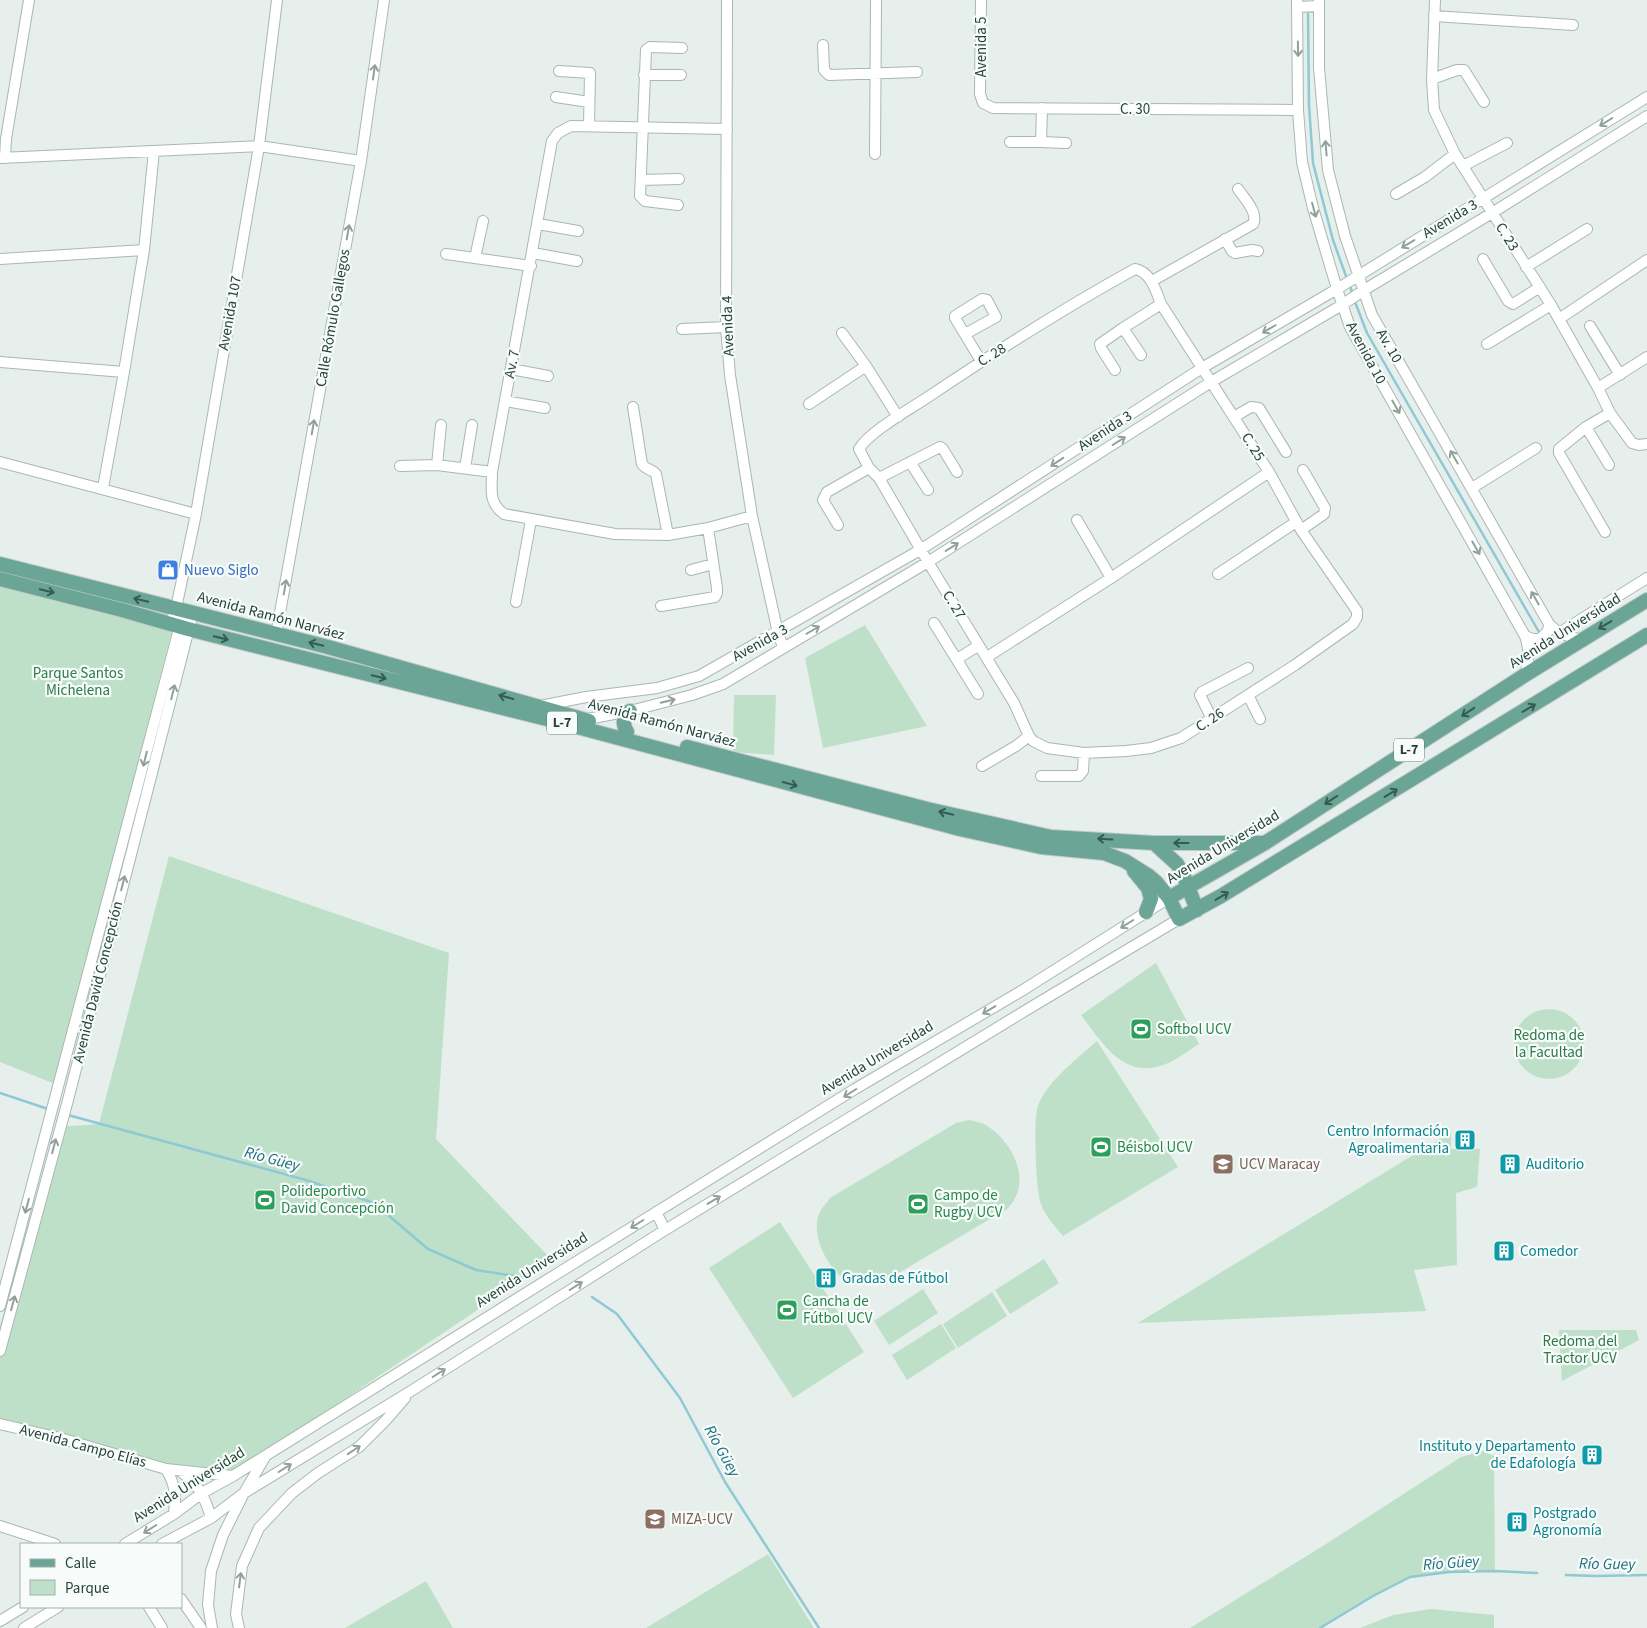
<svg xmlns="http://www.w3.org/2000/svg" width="1647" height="1628" viewBox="0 0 1647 1628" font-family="'Source Sans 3',sans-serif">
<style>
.green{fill:#bfe0c8}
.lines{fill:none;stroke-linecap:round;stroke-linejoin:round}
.stream{stroke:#8ec9d4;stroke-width:2.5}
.minor-casing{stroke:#a8b8b2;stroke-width:12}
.major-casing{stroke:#c2cac8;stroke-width:16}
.minor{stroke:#fff;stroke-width:10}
.major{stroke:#6aa596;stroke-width:14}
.oneway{stroke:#92a09c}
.oneway2{stroke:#365b51}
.labels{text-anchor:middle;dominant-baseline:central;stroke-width:4.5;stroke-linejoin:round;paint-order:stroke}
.shield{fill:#f7fbf9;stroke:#637a73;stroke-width:1}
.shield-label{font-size:14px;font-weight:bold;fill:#24423a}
.street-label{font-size:15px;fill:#24423a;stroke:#f7fbf9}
.shop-label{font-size:15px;fill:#366cbe;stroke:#f7fbf9;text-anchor:start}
.park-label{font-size:15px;fill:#2d7a4b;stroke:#f7fbf9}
.leisure-label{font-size:15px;fill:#27864d;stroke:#f7fbf9;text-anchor:start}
.culture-label{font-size:15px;fill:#0d838f;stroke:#f7fbf9;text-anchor:start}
.education-label{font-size:15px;fill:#785e54;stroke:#f7fbf9;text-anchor:start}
.water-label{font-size:16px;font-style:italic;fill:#1c6f80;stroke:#f7fbf9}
</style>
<rect width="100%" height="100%" fill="#e6efeb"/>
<path class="green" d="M0,580L174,623L55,1084L0,1062Z
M865,625L927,726L823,748L805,658Z
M734,695H776L774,755L733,752Z
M169,856L449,953L436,1139L552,1260L225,1479L0,1422V1326L56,1127L99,1124Z
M1156,963L1199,1044C1191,1049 1184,1054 1176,1059C1128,1086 1106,1048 1081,1015Z
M1514 1044a35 35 0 1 1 70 0a35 35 0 1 1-70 0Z
M1097,1041L1178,1167L1063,1236C1054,1225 1044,1215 1040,1201C1036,1186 1033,1120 1038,1106C1047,1081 1078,1058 1097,1041Z
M969,1120C974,1121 980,1122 984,1124C1008,1137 1030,1173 1014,1200C1013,1203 1009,1206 1007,1209L880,1284C871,1284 858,1287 850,1283C829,1271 810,1237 819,1214C821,1208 827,1203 830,1198L956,1123Z
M1451,1132V1149H1480L1477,1187L1456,1193L1457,1265L1414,1270L1426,1311L1138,1323Z
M780,1222L864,1352L793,1398L709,1268Z
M1044,1259L1059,1283L1010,1314L995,1290Z
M923,1289L938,1313L889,1345L874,1321Z
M992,1292L1007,1316L958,1348L943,1324Z
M941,1324L956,1348L907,1380L892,1355Z
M1559,1330H1636L1639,1340L1562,1381Z
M1483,1451L1494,1456L1495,1571L1449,1572L1410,1577L1373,1596L1320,1628H1190L1326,1544L1461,1457Z
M768,1554L814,1628H646Z
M426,1581L453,1628H345Z
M1431,1609L1494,1615V1628H1360L1393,1615Z"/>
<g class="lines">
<path class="stream" d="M1308,14L1309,105L1313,163L1333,240L1346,276
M1350,286L1352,292
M1355,302L1367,333L1539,632
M0,1093L48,1109
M68,1115L306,1180L374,1203L428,1249L476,1270L522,1277
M592,1297L617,1314L680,1398L725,1482L819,1628
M1566,1575L1596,1576L1647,1575
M1320,1628L1373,1596L1410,1577L1449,1572L1495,1571L1537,1573"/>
<g class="minor-casing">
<path id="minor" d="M727,0L726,327L730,375L752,516L778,633L783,647
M981,0L980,94L983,103L993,108L1298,110
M1297,0L1298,110L1302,162L1313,208L1337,289L1350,327L1525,636C1530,651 1529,660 1525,675
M1319,0V68L1328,170L1345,236L1372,315L1549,624L1559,633L1581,640
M1435,0L1432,79L1434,110L1455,154L1551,305L1598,388L1610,413L1632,443L1639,445L1647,444
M1297,7L1319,6
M1434,16L1573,25
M823,45L824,70L829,75L917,72
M559,71L590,73L589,126
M644,75H681
M1432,79L1457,70H1464L1484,102
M556,97L589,102
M727,129L571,126L558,133L552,141L492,472C492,490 488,502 504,514L615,534L668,535L708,528L752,516
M1010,142H1041L1042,108
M1041,142L1066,143
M875,154L876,0
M0,158L259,146L361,161
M5,158L6,139L29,0
M1463,166L1507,143
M641,180L679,179
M1396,194L1425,177L1455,154
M678,205L645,201L640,196L646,50L650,47L682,48
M538,224L578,231
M1225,239L1232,251L1235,253L1252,250L1258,251
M533,253L577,261
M446,254L531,266
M475,258L483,221
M0,259L144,250
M1483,259L1508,301L1513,304L1540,287
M1526,267L1587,229
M1135,269C1151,272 1156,291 1161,304L1269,472L1301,530L1357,611V617L1353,624L1295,665L1181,738L1151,748L1126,751L1084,753L1047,748L1033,741L1029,736L1014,703L928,562L879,478L869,468L859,449C869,432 910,409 928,397C995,352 1064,308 1135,269Z
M1152,281L1253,224C1259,213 1244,198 1238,189
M1559,319L1647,260
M1590,326L1620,375
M1123,328L1141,355
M682,329L726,327
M842,333L866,366L898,417
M965,334L996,317L987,300L982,299L955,316V318L981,361
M1487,344L1551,305
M0,362L124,372
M511,369L548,376
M1115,370L1101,348L1100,344L1123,328L1161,304
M1598,388L1647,357
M505,401L545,408
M809,404L866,366
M633,407L642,464C646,470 652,469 656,474L668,535
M1234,417L1251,407L1259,408L1286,452
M1586,427L1609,465
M0,462L196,514
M910,462L928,490
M437,465L441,425
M400,466L437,465L492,472
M465,468L472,425
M879,478L940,447L943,449L957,472
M103,488L124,372L144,250L154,151
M1472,488L1536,448
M1077,520L1111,578
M838,525L823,500L827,492L869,468
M1301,530L1324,514L1325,508L1303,470
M1605,532L1559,453V449L1586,427L1610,413
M691,570L713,564
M1218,574L1296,522
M516,602L531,520
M661,606L715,597L717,593V588L708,528
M934,623L978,694
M171,624L176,608L196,514L259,146L277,0
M1559,633L1647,578
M276,635L361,161L384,0
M1525,636L1533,639H1540L1548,631L1549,624
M987,657L1111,578L1269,472
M957,659L978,646
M1248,695L1260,719
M540,706L586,697L657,688L699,676L920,550L1202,368L1337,289L1647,97
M1212,719L1200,695L1202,692L1248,668
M582,720L630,711L692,695L723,684L928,562L1211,382L1342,305L1364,290L1492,213L1647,116
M982,766L1016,746L1029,736
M1041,776H1079L1083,771L1084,753
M656,1212L665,1230
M0,1306L184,610
M0,1351L68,1100L193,613
M0,1424L60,1438L166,1469L233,1476
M166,1469C176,1486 176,1495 174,1514
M181,1472C199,1485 205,1497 211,1518
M0,1526L55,1544
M125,1544L174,1514L202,1493L233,1476L563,1270L855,1089L1023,990L1169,898
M162,1544L211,1518L244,1493L411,1391L665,1230L1033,1006L1179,919
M181,1599L201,1628
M149,1607L162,1628
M0,1621L23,1607
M24,1628L58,1607
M212,1628L208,1605L211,1571L223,1535L244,1493L265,1457
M239,1628L236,1614L242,1566L259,1528L292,1493L318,1473L359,1447L386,1420L405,1398"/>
</g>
<g class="major-casing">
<path id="major" d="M0,564L328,647L589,721
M0,579L122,610L188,629L551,720L960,829L1041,847L1104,853L1125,861L1149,876L1156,882L1169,898L1179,919L1221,896L1647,635
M627,732C622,723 623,718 630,711
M687,747L927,809L1051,837L1154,843H1265
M1154,843L1177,864L1183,874L1197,910
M1134,871L1148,888L1151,899L1146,912
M1169,898L1265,843L1525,675L1647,600"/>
</g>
<use href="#minor" class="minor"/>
<use href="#major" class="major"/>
</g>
<defs><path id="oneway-shaft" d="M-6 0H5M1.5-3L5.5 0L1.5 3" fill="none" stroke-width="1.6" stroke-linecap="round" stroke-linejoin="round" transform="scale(1.25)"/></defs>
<g class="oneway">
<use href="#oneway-shaft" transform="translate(1298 49) rotate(89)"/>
<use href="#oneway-shaft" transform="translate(374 72) rotate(-82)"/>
<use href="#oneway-shaft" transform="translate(1606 122) rotate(148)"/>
<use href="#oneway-shaft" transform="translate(1326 148) rotate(-95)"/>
<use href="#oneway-shaft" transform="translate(1314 210) rotate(75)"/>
<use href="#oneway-shaft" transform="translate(348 232) rotate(-80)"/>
<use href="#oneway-shaft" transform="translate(1408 244) rotate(149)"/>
<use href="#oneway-shaft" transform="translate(1269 329) rotate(150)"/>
<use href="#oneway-shaft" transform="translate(1396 407) rotate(60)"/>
<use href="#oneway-shaft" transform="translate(313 427) rotate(-80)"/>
<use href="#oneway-shaft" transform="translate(1119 441) rotate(-32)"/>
<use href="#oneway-shaft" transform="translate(1454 457) rotate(-120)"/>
<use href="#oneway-shaft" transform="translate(1057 462) rotate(147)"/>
<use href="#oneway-shaft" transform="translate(952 547) rotate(-32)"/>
<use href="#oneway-shaft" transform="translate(1476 548) rotate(60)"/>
<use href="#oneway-shaft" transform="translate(285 587) rotate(-80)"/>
<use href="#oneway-shaft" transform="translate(1535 598) rotate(-120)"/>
<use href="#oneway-shaft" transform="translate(813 630) rotate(-30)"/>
<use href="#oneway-shaft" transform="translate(173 692) rotate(-76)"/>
<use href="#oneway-shaft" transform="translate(668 701) rotate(-14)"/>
<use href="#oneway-shaft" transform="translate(145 759) rotate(104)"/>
<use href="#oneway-shaft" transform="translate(123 883) rotate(-76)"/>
<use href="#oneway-shaft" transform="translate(1127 924) rotate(148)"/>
<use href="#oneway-shaft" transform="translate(989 1010) rotate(149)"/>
<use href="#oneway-shaft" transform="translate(850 1093) rotate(148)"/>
<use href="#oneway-shaft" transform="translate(54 1146) rotate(-75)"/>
<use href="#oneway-shaft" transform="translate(714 1200) rotate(-31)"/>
<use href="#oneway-shaft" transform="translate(27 1206) rotate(105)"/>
<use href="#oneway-shaft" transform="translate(637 1224) rotate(148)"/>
<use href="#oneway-shaft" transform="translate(576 1286) rotate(-32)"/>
<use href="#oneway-shaft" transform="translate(13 1303) rotate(-75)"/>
<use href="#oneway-shaft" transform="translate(439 1373) rotate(-32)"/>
<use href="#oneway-shaft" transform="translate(354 1450) rotate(-34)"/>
<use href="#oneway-shaft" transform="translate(285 1468) rotate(-32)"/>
<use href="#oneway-shaft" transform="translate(150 1529) rotate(148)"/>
<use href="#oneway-shaft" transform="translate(240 1580) rotate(-83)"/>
</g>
<g class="oneway2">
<use href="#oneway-shaft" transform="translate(47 591) rotate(14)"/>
<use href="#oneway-shaft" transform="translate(141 600) rotate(-167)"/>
<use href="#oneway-shaft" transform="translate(1605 625) rotate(149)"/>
<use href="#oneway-shaft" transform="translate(221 638) rotate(14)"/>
<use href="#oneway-shaft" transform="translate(316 644) rotate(-166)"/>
<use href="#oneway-shaft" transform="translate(379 677) rotate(14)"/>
<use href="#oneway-shaft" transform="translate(506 697) rotate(-164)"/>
<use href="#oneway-shaft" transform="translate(1529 708) rotate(-31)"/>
<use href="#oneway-shaft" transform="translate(1468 712) rotate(147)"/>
<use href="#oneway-shaft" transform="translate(790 784) rotate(15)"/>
<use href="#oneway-shaft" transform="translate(1391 793) rotate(-31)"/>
<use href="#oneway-shaft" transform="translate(1331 800) rotate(147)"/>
<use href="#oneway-shaft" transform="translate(946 813) rotate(-167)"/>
<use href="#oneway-shaft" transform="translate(1105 839) rotate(-177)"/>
<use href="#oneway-shaft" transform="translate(1181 843) rotate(-180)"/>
<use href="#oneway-shaft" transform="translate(1222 896) rotate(-31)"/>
</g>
<defs>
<g id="shop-square" transform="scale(1.125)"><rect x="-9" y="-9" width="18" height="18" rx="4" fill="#3f7fe0" stroke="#f7fbf9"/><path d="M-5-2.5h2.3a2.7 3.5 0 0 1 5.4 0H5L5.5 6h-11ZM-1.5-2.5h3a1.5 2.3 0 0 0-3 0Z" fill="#fff"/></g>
<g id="stadium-square" transform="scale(1.125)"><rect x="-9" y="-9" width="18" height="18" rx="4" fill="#2e9e5b" stroke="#f7fbf9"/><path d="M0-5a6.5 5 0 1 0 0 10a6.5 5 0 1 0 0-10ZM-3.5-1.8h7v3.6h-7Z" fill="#fff"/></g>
<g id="building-square" transform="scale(1.125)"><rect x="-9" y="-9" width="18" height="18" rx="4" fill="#0f9aa8" stroke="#f7fbf9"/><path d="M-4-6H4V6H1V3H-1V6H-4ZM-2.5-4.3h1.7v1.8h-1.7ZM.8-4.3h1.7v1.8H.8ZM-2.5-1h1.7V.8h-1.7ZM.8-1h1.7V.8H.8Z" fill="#fff"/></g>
<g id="university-square" transform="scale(1.125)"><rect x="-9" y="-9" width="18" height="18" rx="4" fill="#8d6e63" stroke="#f7fbf9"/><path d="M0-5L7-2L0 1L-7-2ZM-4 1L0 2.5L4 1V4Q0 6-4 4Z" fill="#fff"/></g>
</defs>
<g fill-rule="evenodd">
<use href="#shop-square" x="168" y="570"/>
<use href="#stadium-square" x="1141" y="1029"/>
<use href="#building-square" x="1465" y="1140"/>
<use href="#stadium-square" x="1101" y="1147"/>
<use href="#university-square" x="1223" y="1164"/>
<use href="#building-square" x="1510" y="1164"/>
<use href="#stadium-square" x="265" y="1200"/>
<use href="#stadium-square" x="918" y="1204"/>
<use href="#building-square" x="1504" y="1251"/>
<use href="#building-square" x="826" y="1278"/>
<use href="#stadium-square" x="787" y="1310"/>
<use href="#building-square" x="1592" y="1455"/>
<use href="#university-square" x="655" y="1519"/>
<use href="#building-square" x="1517" y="1522"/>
</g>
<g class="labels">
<g class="shield">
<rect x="547" y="711.5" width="30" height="23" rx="4"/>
<rect x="1394" y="738.5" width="30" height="23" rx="4"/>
</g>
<g class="shield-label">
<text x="562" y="723">L-7</text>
<text x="1409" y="750">L-7</text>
</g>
<g class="street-label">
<text transform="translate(981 47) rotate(-90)">Avenida 5</text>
<text x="1135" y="109">C. 30</text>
<text transform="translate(1450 219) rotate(-31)">Avenida 3</text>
<text transform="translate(1507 237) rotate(58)">C. 23</text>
<text transform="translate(230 313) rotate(-80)">Avenida 107</text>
<text transform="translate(333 318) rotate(-80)">Calle Rómulo Gallegos</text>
<text transform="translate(728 326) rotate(-92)">Avenida 4</text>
<text transform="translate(1389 346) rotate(60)">Av. 10</text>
<text transform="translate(1366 353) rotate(62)">Avenida 10</text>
<text transform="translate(992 355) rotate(-32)">C. 28</text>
<text transform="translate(512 364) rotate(-79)">Av. 7</text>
<text transform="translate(1105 431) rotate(-33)">Avenida 3</text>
<text transform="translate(1253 447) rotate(58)">C. 25</text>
<text transform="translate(954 605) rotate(59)">C. 27</text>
<text transform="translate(271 616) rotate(15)">Avenida Ramón Narváez</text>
<text transform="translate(1565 631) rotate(-32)">Avenida Universidad</text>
<text transform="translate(760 643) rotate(-29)">Avenida 3</text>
<text transform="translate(1210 720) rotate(-33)">C. 26</text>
<text transform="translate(662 723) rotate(15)">Avenida Ramón Narváez</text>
<text transform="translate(1223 847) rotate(-31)">Avenida Universidad</text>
<text transform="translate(98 982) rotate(-76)">Avenida David Concepción</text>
<text transform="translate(877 1058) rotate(-31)">Avenida Universidad</text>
<text transform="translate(532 1270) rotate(-32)">Avenida Universidad</text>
<text transform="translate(83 1446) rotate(15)">Avenida Campo Elías</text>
<text transform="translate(189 1485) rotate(-32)">Avenida Universidad</text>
</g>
<g class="shop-label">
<text x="184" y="570">Nuevo Siglo</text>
</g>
<g class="park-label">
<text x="78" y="673">Parque Santos<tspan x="78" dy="17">Michelena</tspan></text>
<text x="1549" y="1035">Redoma de<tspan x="1549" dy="17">la Facultad</tspan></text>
<text x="1580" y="1341">Redoma del<tspan x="1580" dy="17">Tractor UCV</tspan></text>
</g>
<g class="leisure-label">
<text x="1157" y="1029">Softbol UCV</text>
<text x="1117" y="1147">Béisbol UCV</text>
<text x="281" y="1191">Polideportivo<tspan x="281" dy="17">David Concepción</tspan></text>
<text x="934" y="1195">Campo de<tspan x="934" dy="17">Rugby UCV</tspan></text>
<text x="803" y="1301">Cancha de<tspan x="803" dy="17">Fútbol UCV</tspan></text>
</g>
<g class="culture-label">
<text x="1449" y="1131" text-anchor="end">Centro Información<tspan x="1449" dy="17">Agroalimentaria</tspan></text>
<text x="1526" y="1164">Auditorio</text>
<text x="1520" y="1251">Comedor</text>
<text x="842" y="1278">Gradas de Fútbol</text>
<text x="1576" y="1446" text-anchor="end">Instituto y Departamento<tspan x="1576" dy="17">de Edafología</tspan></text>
<text x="1533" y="1513">Postgrado<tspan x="1533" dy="17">Agronomía</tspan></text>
</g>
<g class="education-label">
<text x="1239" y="1164">UCV Maracay</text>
<text x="671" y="1519">MIZA-UCV</text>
</g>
<g class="water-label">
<text transform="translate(272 1159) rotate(15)">Río Güey</text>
<text transform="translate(722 1451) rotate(61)">Río Güey</text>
<text transform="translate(1451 1563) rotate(-4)">Río Güey</text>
<text transform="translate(1607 1564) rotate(1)">Río Guey</text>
</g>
</g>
<rect x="20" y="1543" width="162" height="65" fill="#f7fbf9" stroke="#a3b1ad"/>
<rect x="30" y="1559" width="25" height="8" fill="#6aa596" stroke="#a3b1ad"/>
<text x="65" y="1568" font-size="15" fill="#24423a">Calle</text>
<rect x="30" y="1580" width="25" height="15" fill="#bfe0c8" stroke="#a3b1ad"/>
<text x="65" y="1593" font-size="15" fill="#24423a">Parque</text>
</svg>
